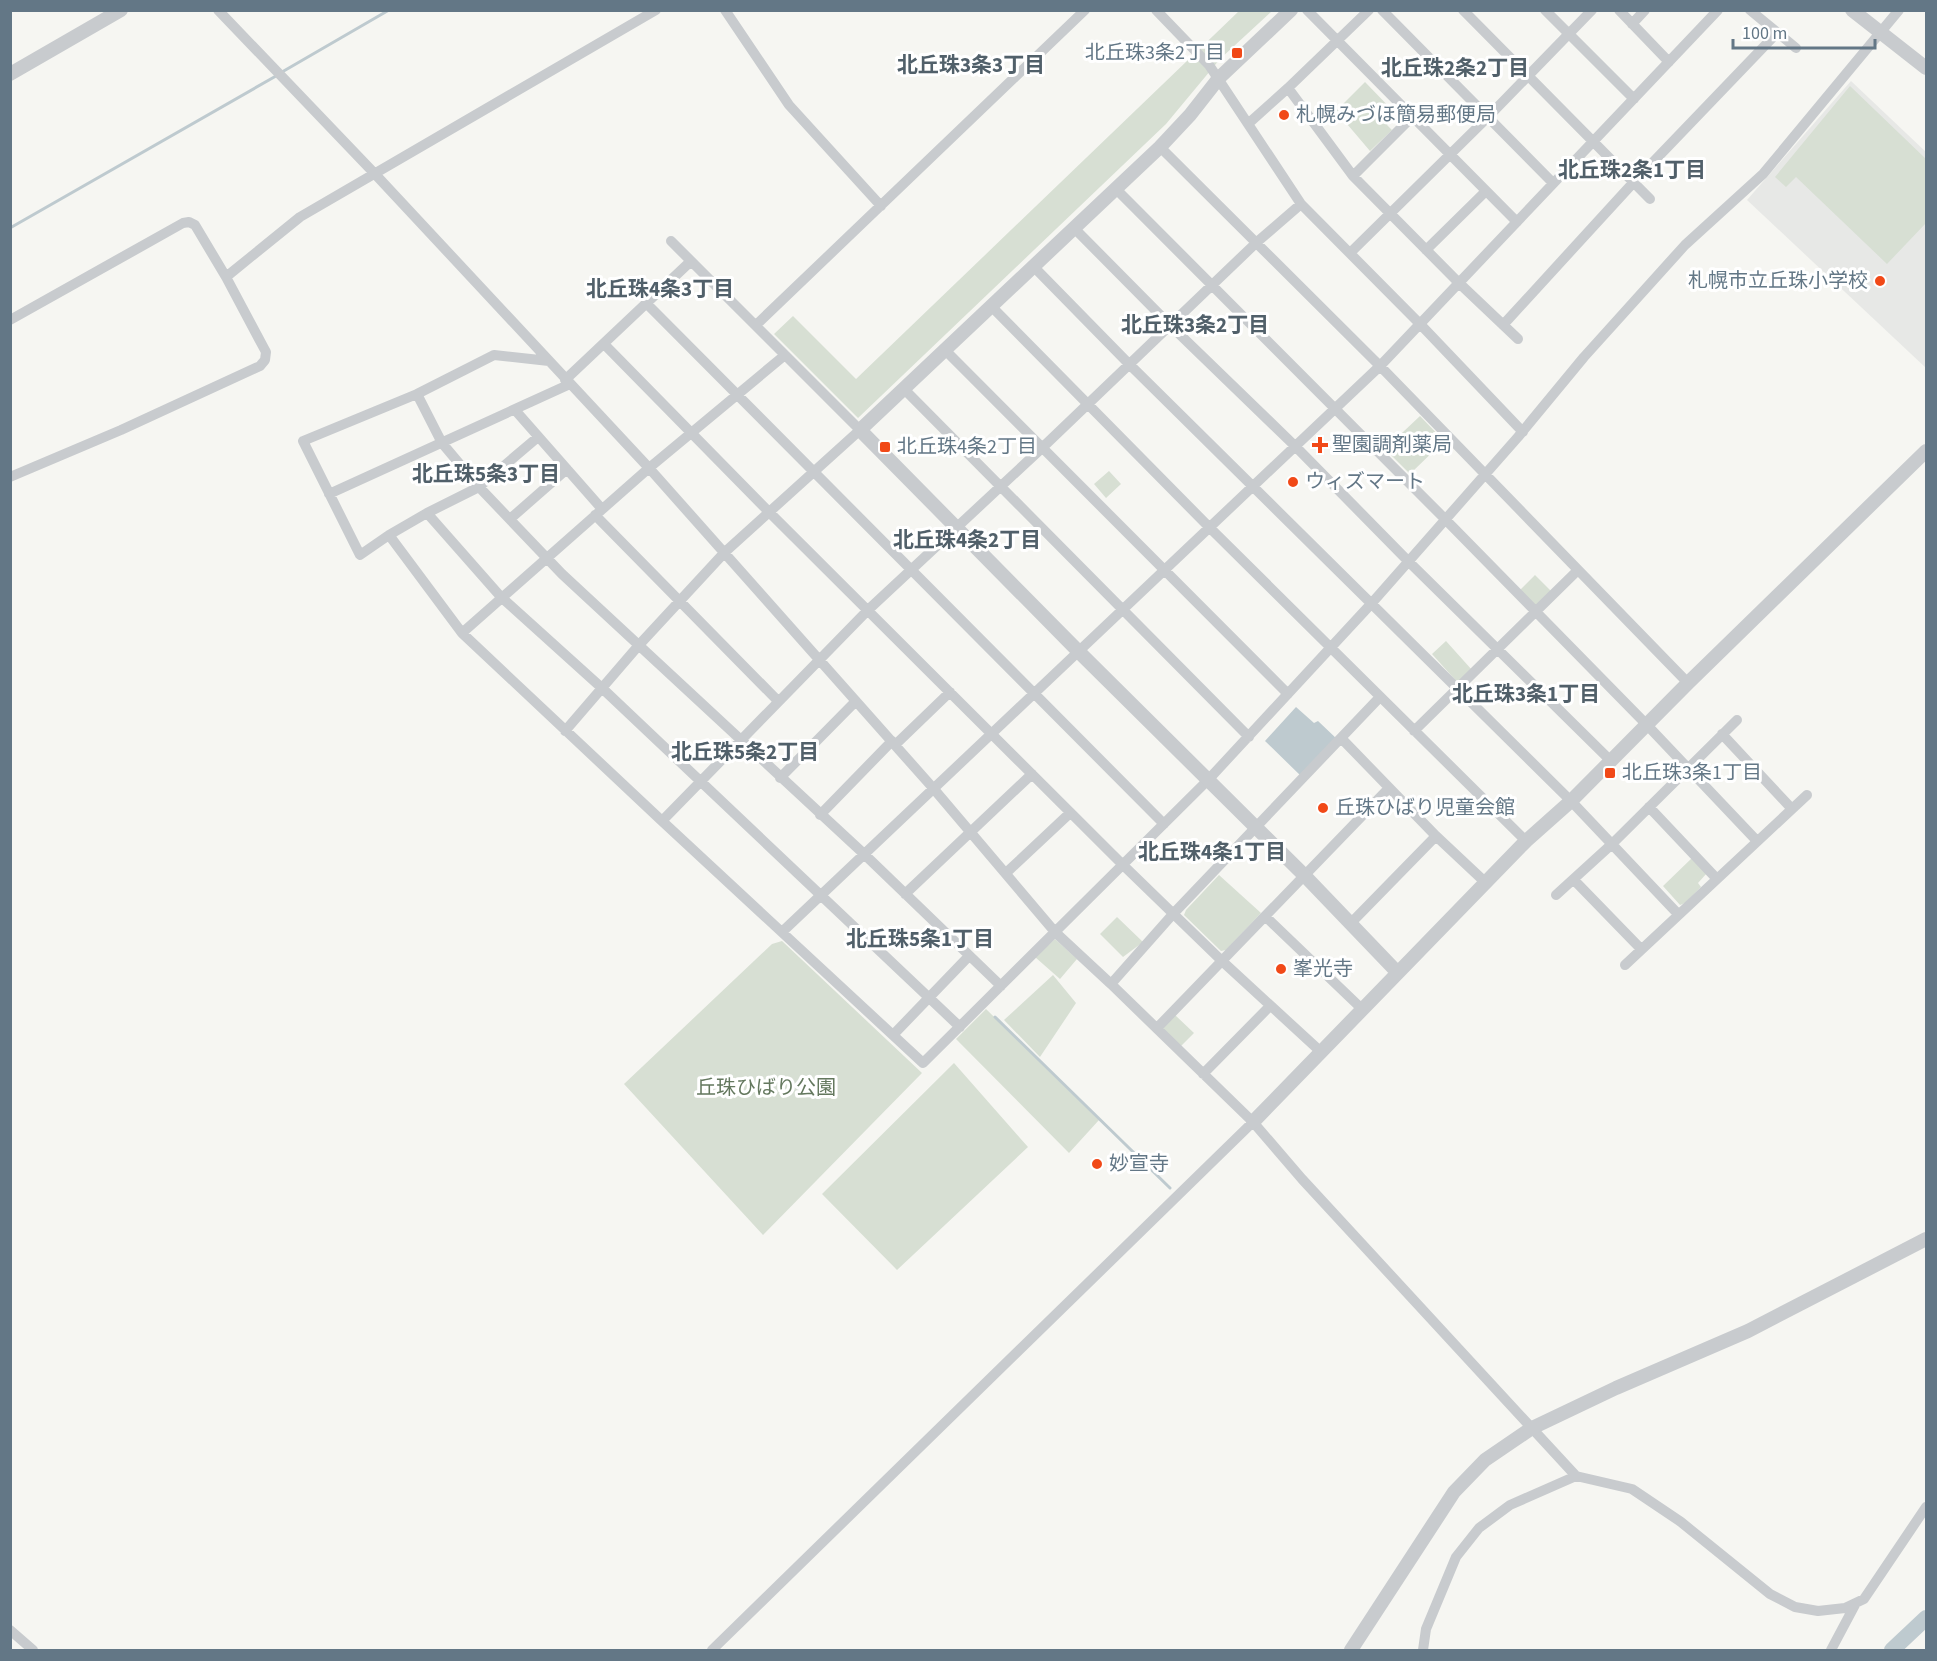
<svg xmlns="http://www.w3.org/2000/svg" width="1937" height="1661" viewBox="0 0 1937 1661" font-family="'Source Sans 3','Noto Sans JP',sans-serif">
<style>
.built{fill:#e7e8e6}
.green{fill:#d7dfd3}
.water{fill:#becacf}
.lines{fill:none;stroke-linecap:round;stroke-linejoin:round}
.stream{stroke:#becacf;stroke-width:3}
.river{stroke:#becacf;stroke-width:16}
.minor{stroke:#c8cbce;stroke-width:10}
.tertiary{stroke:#c8cbce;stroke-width:14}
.poi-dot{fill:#f14918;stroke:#fff;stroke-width:2}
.labels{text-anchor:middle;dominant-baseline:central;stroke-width:6;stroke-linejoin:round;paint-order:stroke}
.poi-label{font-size:20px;fill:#637786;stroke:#fff;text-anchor:start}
.park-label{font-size:20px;fill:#64785e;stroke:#fff}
.neighbourhood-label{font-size:21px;font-weight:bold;fill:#51606a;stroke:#fff}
</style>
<rect width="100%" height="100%" fill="#f6f6f2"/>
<path class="built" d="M1851,81L1926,152V368L1747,200Z"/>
<path class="green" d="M1239,11H1272L1220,59L1166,124L858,418L774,334L793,316L856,379Z
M1365,82L1397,115L1387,125L1392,130L1370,151L1336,111Z
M1850,86L1926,159V223L1887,264L1796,177L1786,187L1775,177Z
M1420,416L1444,441L1410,474L1385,449Z
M1109,471L1121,484L1106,498L1094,484Z
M1535,575L1552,592L1536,609L1519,591Z
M1446,641L1472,670L1458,683L1432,654Z
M1692,858L1707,873L1698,883L1701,887L1685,903L1680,905L1663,886Z
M1219,875L1261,913L1226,950L1221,951L1184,915L1186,910Z
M1117,917L1143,942L1123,957L1100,934Z
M1055,939L1077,959L1060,979L1035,957Z
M782,941L922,1073L763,1235L624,1084L772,944Z
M1053,975L1076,1003L1040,1057L1004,1020Z
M986,1009L1099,1120L1069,1153L956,1039Z
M1175,1015L1194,1033L1179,1048L1159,1029Z
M954,1063L1028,1147L897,1270L822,1194Z"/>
<path class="water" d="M1296,707L1314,723L1318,721L1338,740L1302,777L1265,741Z"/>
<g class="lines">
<path class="stream" d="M282,72L389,10
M10,228L276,76
M995,1017L1170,1188"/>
<path class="river" d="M1892,1650L1926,1618"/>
<path class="minor" d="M218,10L375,174L649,468L933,788L1055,932L1111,984L1253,1122L1302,1179L1576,1476L1510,1505L1479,1528L1456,1557L1426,1629L1423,1650
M725,10L789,105L881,206
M1156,10L1209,65L1301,204L1420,324L1523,432
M1307,10L1517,222
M1382,10L1553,183
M1463,10L1650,199
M1545,10L1634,99
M1619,10L1669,62
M1750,10L1796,48
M1632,24L1645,10
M1288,88L1353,176L1459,283L1518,339
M1249,123L1288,88L1369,10
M1160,147L1380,366L1688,683
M1353,176L1412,117
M1116,189L1441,515L1647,725L1757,841
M1074,228L1171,326L1296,447L1409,562L1611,761
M1426,250L1486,191
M1350,253L1488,117L1592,10
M1033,266L1129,364L1571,801L1678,914
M226,277L300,217L656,10
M647,304L1164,824
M991,306L1210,528L1526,841
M10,320L183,223L189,222L195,225L226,277L266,352L265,360L260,366L121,430L10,477
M756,325L1085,10
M1503,325L1633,183L1777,33
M604,344L769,512L1123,865L1222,961L1320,1051
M945,350L1288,694
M565,380L691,261
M904,389L1249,737
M417,394L442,443L479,487L562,574L863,853L1001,986
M515,410L602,509
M538,437L479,487L427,513L389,535L360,555L303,441L417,394L494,355L549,361
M329,494L570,384
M427,513L501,597L603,689L960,1027
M595,515L778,701
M510,519L567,469
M389,535L462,633L662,821L923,1063L1208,780L1371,604L1518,437L1584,357L1685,245L1763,174L1899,10
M462,633L649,468L785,355
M565,731L639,645L725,552L860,430L671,241
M1414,731L1578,570
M1722,734L1792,809
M1341,738L1436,836L1485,882
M895,745L950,692
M780,778L856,701
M1649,807L1717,879
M820,815L892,741
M662,821L868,610L1043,447L1257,242L1301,204
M1006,873L1070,813
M1574,880L1641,949
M905,894L1032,774
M1556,895L1612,844L1737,720
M1266,917L1362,1009
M1350,924L1436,836
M782,932L1380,366L1718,10
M1625,965L1807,795
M1111,984L1173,914L1380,697
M1157,1028L1389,788
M893,1035L969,956
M1203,1074L1270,1006
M1576,1476L1632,1489L1681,1522L1770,1594L1795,1607L1818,1611L1845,1608L1864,1599L1926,1507
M10,1630L33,1650
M712,1650L1253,1122
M1831,1650L1856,1603"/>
<path class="tertiary" d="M1291,10L1219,78L1190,115L1160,147L860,430L1079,652L1304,875L1397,972
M1852,10L1926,68
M10,74L121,10
M1253,1122L1526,841L1571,801L1688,683L1926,451
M1351,1650L1454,1492L1485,1460L1532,1428L1616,1388L1748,1331L1926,1239"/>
</g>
<g class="poi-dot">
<rect x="1231" y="47" width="12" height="12" rx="3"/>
<circle cx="1284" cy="115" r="6"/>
<circle cx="1880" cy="281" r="6"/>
<path d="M1317 436h6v6h6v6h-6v6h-6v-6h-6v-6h6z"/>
<rect x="879" y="441" width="12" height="12" rx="3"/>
<circle cx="1293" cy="482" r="6"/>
<rect x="1604" y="767" width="12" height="12" rx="3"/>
<circle cx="1323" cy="808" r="6"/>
<circle cx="1281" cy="969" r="6"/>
<circle cx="1097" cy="1164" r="6"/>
</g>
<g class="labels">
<g class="poi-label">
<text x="1225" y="53" text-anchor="end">北丘珠3条2丁目</text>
<text x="1296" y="115">札幌みづほ簡易郵便局</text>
<text x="1868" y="281" text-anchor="end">札幌市立丘珠小学校</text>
<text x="1332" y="445">聖園調剤薬局</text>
<text x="897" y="447">北丘珠4条2丁目</text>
<text x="1305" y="482">ウィズマート</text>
<text x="1622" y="773">北丘珠3条1丁目</text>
<text x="1335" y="808">丘珠ひばり児童会館</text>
<text x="1293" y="969">峯光寺</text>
<text x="1109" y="1164">妙宣寺</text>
</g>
<g class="park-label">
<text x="766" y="1088">丘珠ひばり公園</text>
</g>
<g class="neighbourhood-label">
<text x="971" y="65">北丘珠3条3丁目</text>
<text x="1455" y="68">北丘珠2条2丁目</text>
<text x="1632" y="170">北丘珠2条1丁目</text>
<text x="660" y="289">北丘珠4条3丁目</text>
<text x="1195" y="325">北丘珠3条2丁目</text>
<text x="486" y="474">北丘珠5条3丁目</text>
<text x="967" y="540">北丘珠4条2丁目</text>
<text x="1526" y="694">北丘珠3条1丁目</text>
<text x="745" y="752">北丘珠5条2丁目</text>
<text x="1212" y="852">北丘珠4条1丁目</text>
<text x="920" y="939">北丘珠5条1丁目</text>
</g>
</g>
<rect width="1937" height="1661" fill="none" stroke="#637786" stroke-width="24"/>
<path d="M1733 39v9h142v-9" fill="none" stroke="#637786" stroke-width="3"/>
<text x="1742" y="39" font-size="18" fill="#637786" stroke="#ffffff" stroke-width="4.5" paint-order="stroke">100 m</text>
</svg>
